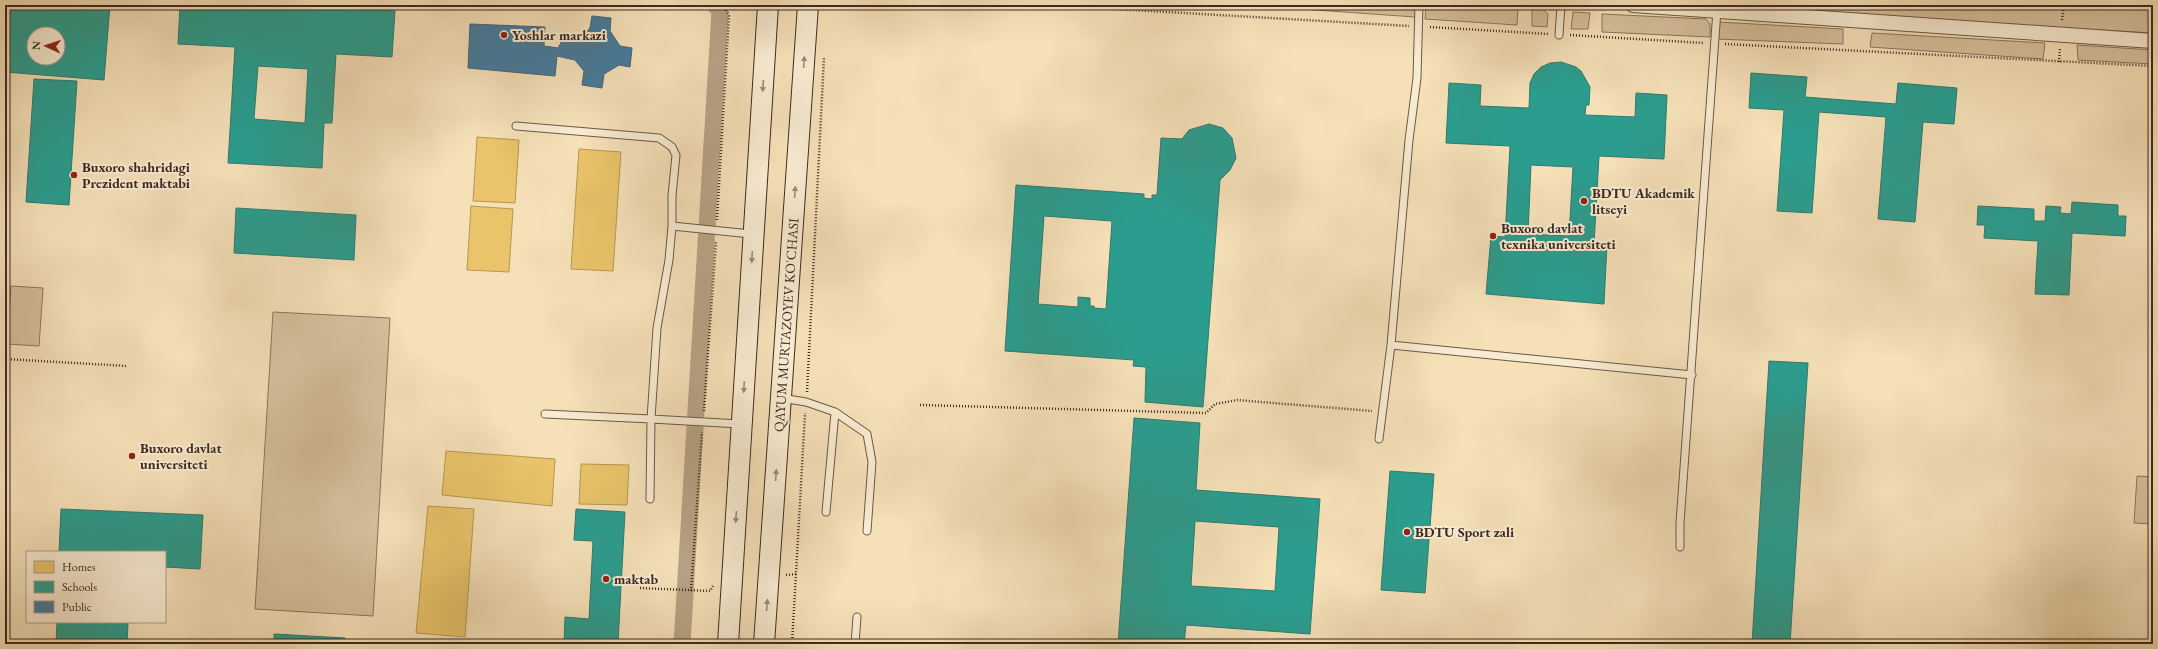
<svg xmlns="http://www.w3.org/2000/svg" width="2158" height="649" viewBox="0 0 2158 649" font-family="'EB Garamond',serif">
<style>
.green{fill:#d6c19e;stroke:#8a7660}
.homes{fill:#e9c46a;stroke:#b69654}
.schools{fill:#2a9d8f;stroke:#307a6e;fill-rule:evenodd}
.public{fill:#457b9d;stroke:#436378}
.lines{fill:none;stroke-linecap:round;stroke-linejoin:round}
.canal{stroke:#b7a285;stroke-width:17}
.lane-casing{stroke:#6c5847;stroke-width:9}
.street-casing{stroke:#6c5847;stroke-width:16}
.secondary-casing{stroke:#3e2a21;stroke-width:22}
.path{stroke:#3e2a21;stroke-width:2.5;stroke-dasharray:1 2;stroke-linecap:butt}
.lane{stroke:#f8ebd1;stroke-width:7}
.street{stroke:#f8ebd1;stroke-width:14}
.secondary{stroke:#f8ebd1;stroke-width:20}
.oneway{fill:#9b8a79}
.poi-dot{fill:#8f2418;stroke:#f8ebd1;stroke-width:1.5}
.labels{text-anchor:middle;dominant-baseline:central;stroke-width:4;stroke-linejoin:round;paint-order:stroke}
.poi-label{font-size:14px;font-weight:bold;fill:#3e2a21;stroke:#f8ebd1;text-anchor:start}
.street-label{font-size:14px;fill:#3e2a21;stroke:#f8ebd1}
</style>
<rect width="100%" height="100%" fill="#f5e0b8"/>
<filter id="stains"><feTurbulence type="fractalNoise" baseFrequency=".005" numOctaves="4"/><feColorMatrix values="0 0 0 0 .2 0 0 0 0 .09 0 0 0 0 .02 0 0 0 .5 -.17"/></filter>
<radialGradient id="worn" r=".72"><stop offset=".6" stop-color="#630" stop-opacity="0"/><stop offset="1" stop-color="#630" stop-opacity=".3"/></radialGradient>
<path class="green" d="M1244,5H1417L1415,17Z
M1426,5H1469L1518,8L1517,25L1425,19Z
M1743,5H2153V33L1955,22Z
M1532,9H1542L1548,14L1547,27L1532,26Z
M1573,12L1590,13L1588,29H1571Z
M1602,14L1706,19L1710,24V37L1602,32Z
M1718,22L1843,29V44L1716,39Z
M1872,33L2045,43L2043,59L1870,47Z
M2077,45L2153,50V64L2078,60Z
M11,286L43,288L39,346L7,344Z
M273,312L390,318L373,616L255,609Z
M2137,476L2153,477V524L2134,523Z
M5,613L9,630L7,644H5Z"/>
<path class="homes" d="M477,137L519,140L515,203L473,201Z
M579,149L621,152L613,271L571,269Z
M471,206L513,209L509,272L467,270Z
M446,451L555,459L552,506L442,495Z
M581,464L629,465L627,505L579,504Z
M428,506L474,509L465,637L416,633Z"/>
<path class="schools" d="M5,5H110L104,80L5,72ZM34,34H58V58H34Z
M180,5H320V7L395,11L392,57L336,54L332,123H324L322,168L228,163L235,47L178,44ZM258,66L308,69L305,123L254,119Z
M1561,62L1576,67L1581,71L1590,87L1589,105H1586L1585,115L1635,117L1636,93L1667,95L1664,159L1599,156L1594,244L1607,245L1604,304L1486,294L1491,236L1505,237L1510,146L1446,143L1449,83L1481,85L1480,106L1529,108L1530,83L1534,74L1541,67L1550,63ZM1531,165L1573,167L1569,236L1528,234Z
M1751,73L1807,77L1805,97L1896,104L1898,83L1957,88L1954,124L1923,122L1915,222L1878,219L1886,117L1819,112L1812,213L1777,211L1784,110L1749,108Z
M34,79L77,81L69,205L26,202Z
M1209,124L1223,128L1232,138L1236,158L1230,170L1220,180L1203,407L1145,402L1146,367L1133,366L1134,360L1005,351L1016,185L1144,194V198L1152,199V195H1157L1161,138L1182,139L1189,130ZM1044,216L1112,221L1106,309L1094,308V306H1090V298L1078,297V307L1038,304Z
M2072,202L2118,205V216H2126L2125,236L2072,233L2069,295L2035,294L2038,241L1984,238L1985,225H1977L1978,206L2034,209V221H2045L2046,206L2061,207L2060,213L2071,214Z
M236,208L356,215L354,260L234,253Z
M1769,361L1808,363L1790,644H1752Z
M1134,418L1200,423L1196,490L1320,499L1310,634L1186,625L1184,644H1118ZM1195,521L1279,527L1275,591L1191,586Z
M1390,471L1434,474L1425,593L1381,590Z
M61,509L203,515L200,569L165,567V552H59Z
M576,509L625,512L618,644H564L565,617L589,619L593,541L574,540Z
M57,622H128L127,644H56Z
M274,634L345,638V644H274Z"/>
<path class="public" d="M592,16L611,18L610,31L620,46L632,48L630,67L619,65L604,74L602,88L582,85L584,71L575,60L557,56L555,76L468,68L470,24L545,27L544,46L558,48L563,39L577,41L590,28Z"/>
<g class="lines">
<path class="canal" d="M682,644L720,11L715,5"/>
<g class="lane-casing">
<path id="lane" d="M1559,35L1561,5
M516,126L659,138L672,147L676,155L672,196V226L751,234
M672,226L669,260L657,328L651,419L740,424
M1391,345L1692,375
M781,398L806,402L835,412L867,434L872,462L867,531
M545,414L651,419L650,499
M1379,439L1391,345L1409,140L1417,78L1419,5
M826,512L835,412
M1680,547V523L1717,10
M855,644L857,617"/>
</g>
<g class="street-casing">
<path id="street" d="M1633,5L2153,41"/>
</g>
<g class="secondary-casing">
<path id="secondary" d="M728,644L768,5
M764,644L808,5"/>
</g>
<path class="path" d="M1046,5L1409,26
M2062,20L2064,5
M1430,27L1549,34
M1570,35L1704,43
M1725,44L2153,66
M2059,62L2060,49
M717,220L729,16L724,5
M5,359L127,366
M807,392L824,57
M920,405L1206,413L1215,404L1237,400L1372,411
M704,411L716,241
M786,575L797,574
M640,588L710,591L713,586
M691,591L702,432
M792,644L805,413"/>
<use href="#lane" class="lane"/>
<use href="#street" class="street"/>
<use href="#secondary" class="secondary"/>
</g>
<defs><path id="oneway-solid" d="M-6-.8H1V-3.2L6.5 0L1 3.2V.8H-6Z"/></defs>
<g class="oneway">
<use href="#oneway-solid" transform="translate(804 62) rotate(-86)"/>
<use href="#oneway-solid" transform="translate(763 86) rotate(94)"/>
<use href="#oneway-solid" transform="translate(795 192) rotate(-86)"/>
<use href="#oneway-solid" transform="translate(752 257) rotate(93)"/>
<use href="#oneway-solid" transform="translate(744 387) rotate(93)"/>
<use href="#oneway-solid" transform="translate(776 475) rotate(-86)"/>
<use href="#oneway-solid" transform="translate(736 517) rotate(94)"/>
<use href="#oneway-solid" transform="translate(767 605) rotate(-86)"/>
</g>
<g class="poi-dot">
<circle cx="504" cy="35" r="4"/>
<circle cx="74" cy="175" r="4"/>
<circle cx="1584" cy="201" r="4"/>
<circle cx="1493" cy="236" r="4"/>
<circle cx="132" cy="456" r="4"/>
<circle cx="1407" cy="532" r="4"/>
<circle cx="606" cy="579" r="4"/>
</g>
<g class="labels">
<g class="poi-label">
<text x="512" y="35">Yoshlar markazi</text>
<text x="82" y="167">Buxoro shahridagi<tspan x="82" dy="16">Prezident maktabi</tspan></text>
<text x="1592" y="193">BDTU Akademik<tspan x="1592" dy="16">litseyi</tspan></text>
<text x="1501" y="228">Buxoro davlat<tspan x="1501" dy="16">texnika universiteti</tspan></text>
<text x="140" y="448">Buxoro davlat<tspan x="140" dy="16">universiteti</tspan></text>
<text x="1415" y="532">BDTU Sport zali</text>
<text x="614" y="579">maktab</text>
</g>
<g class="street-label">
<text transform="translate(786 325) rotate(-86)">QAYUM MURTAZOYEV KO'CHASI</text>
</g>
</g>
<rect width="2158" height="649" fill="none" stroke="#f5e0b8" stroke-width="20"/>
<rect x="6" y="6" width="2146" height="637" fill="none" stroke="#3e2a21" stroke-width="2"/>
<rect x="10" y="10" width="2138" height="629" fill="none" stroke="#3e2a21"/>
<rect x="26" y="551" width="140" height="72" fill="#f8ebd1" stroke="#ae9e8b"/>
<rect x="34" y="561" width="20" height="12" fill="#e9c46a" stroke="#ae9e8b"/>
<text x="62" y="571" font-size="12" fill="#3e2a21">Homes</text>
<rect x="34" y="581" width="20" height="12" fill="#2a9d8f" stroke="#ae9e8b"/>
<text x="62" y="591" font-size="12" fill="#3e2a21">Schools</text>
<rect x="34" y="601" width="20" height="12" fill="#457b9d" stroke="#ae9e8b"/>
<text x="62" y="611" font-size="12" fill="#3e2a21">Public</text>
<g transform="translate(46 46) rotate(273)"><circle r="19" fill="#f8ebd1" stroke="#ae9e8b"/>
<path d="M0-3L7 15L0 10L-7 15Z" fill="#8f2418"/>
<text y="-6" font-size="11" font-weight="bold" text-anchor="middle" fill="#3e2a21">N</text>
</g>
<rect width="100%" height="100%" filter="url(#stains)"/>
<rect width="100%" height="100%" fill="url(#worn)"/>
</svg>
